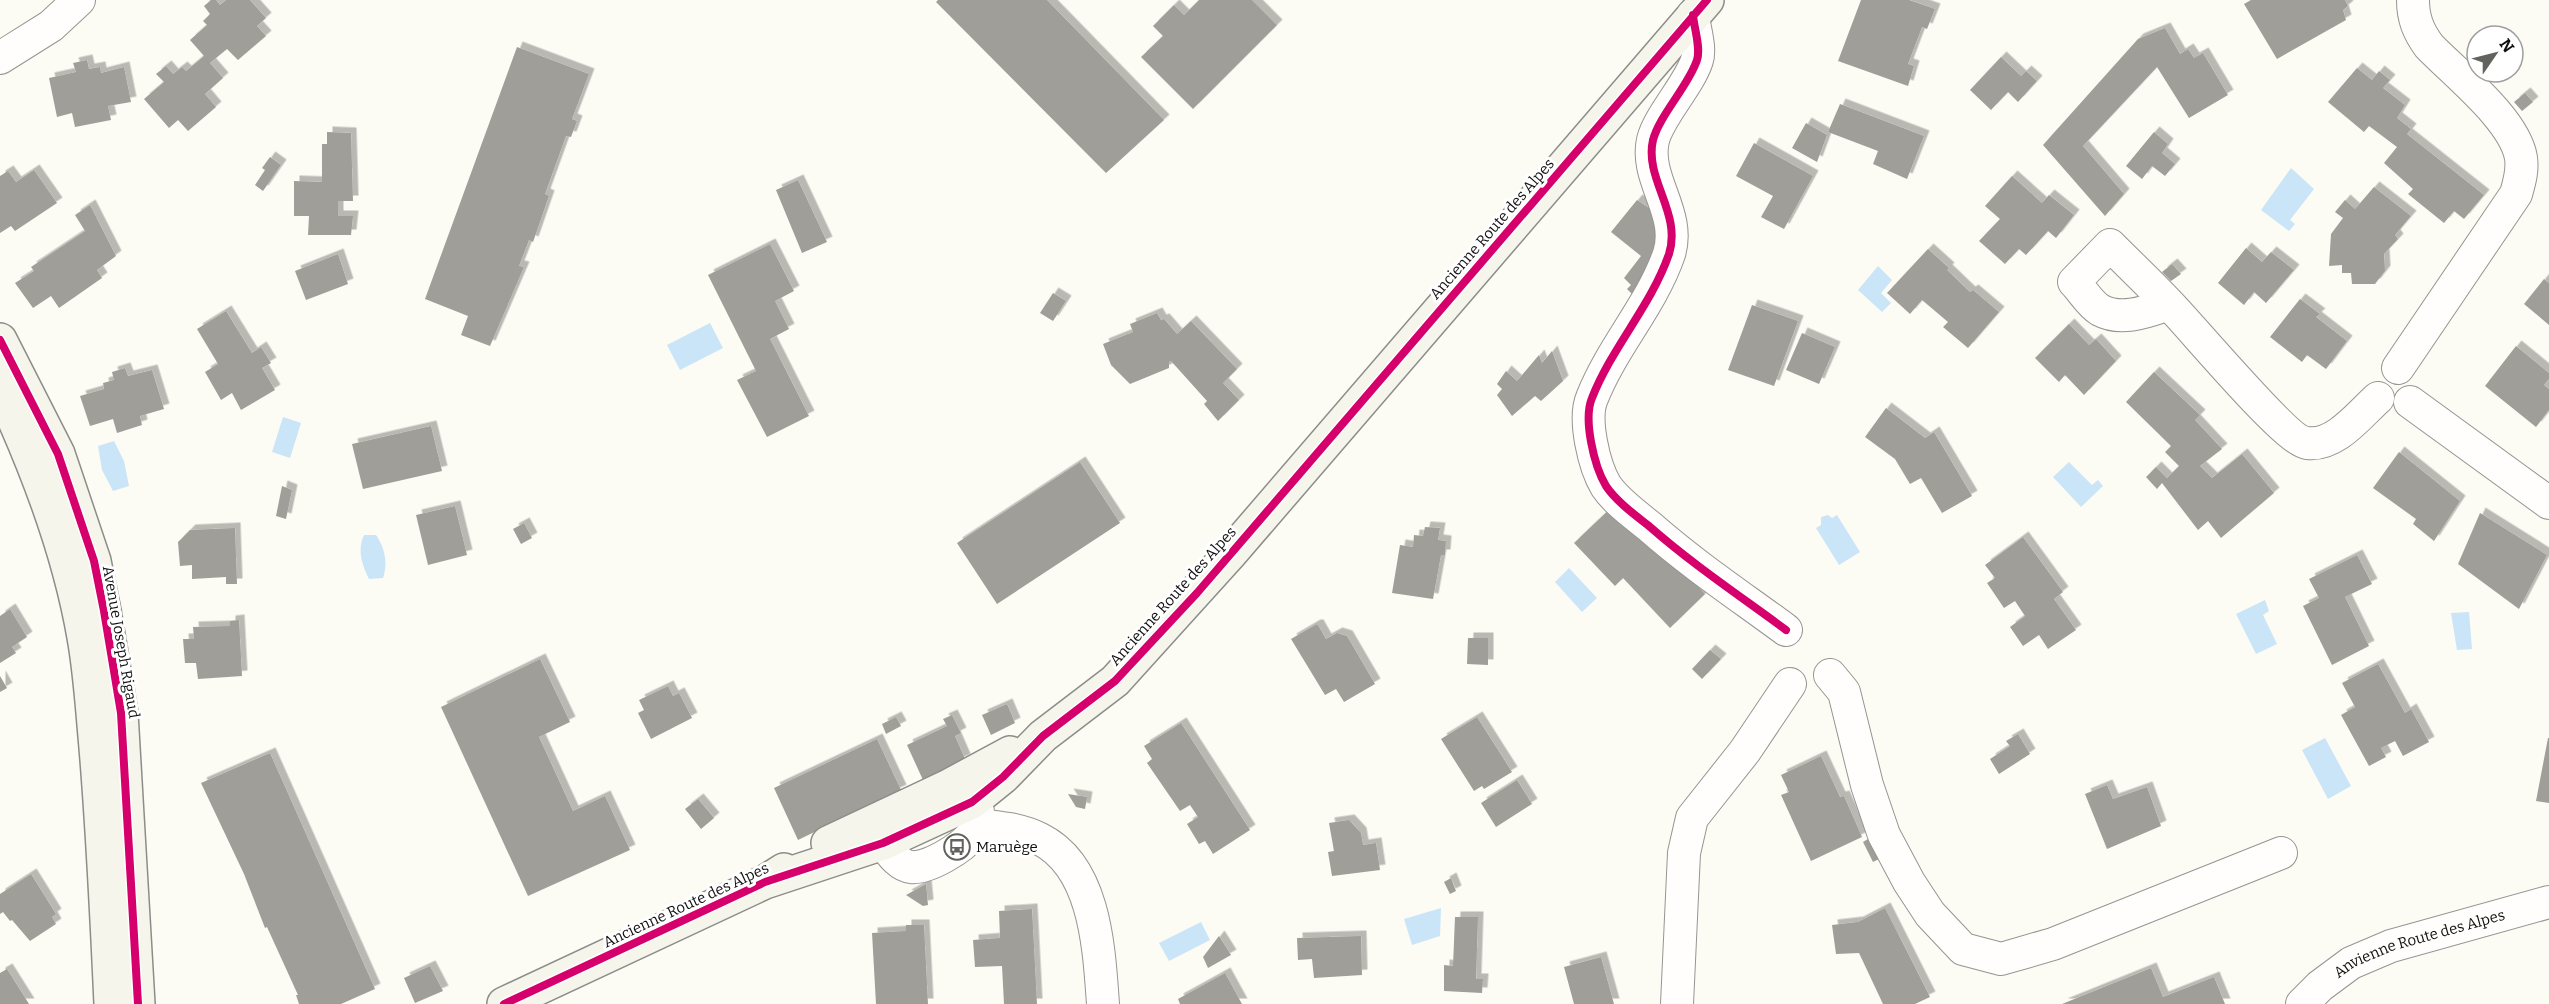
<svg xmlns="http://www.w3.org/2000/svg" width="2549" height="1004" viewBox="0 0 2549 1004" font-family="Bitter,serif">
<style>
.water{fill:#cae5f7}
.building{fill:#a09e99;filter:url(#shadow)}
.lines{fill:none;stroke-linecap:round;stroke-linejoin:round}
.street-casing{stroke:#969592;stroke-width:34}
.secondary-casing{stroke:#8c8c89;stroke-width:36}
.street{stroke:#fffefd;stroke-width:32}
.secondary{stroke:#f5f5eb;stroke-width:33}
.cycleway-casing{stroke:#fff;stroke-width:11}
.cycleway{stroke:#d6006c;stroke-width:8}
.labels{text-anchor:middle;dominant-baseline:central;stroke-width:6;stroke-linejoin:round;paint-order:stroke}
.street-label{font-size:15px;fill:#0f0f0f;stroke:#fff}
.poi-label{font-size:15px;fill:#0f0f0f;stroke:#fff;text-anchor:start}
</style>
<defs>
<filter id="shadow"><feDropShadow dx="5.5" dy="-5.5" stdDeviation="0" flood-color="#0004"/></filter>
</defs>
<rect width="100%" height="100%" fill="#fcfbf4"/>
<path class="water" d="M2291,168L2314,189L2290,220L2295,224L2289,231L2261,210Z
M1878,266L1892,280L1881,293L1891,303L1882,312L1858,290Z
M710,323L723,348L680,370L667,345Z
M283,417L301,423L290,458L272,452Z
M114,441L124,461L129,486L113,491L102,470L98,446Z
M2069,462L2092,485L2098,480L2103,486L2081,507L2053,477Z
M1828,515L1832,518L1837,515L1860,552L1839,565L1816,528L1821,525V517Z
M364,535H376C385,548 388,563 383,578L369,579C362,565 357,550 364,535Z
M1569,568L1597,598L1582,612L1555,582Z
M2265,600L2269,611L2263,615L2277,644L2256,654L2236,614Z
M2469,612L2472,649L2457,650L2451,613Z
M2325,738L2351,786L2328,799L2302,750Z
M1441,908L1440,936L1412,945L1404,919Z
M1201,922L1210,940L1169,961L1159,943Z"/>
<path class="building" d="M211,0H216L220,5L226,0H250L266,18L257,26L266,36L238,60L227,49L210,63L223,78L205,94L216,107L188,131L178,120L169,128L144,99L164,82L156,74L166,66L173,74L182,67L186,71L204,56L190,40L207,25L203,21L210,14L204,6Z
M938,0H1047L1164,120L1106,173L936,2Z
M1199,0H1252L1277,25L1193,109L1141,57L1163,36L1153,26L1174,5L1184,15Z
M1861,0H1909L1935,9L1927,29L1922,27L1908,64L1914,66L1908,86L1838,61Z
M2251,0H2345L2348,6L2343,10L2346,20L2277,59L2244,4Z
M2165,28L2180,54L2188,49L2194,58L2203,53L2228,95L2189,118L2157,67L2083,146L2124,194L2105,216L2043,145L2138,39Z
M517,47L589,74L572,119L577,121L571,137L566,136L545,194L549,196L533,242L529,240L519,266L524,267L490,346L461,335L468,316L425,299Z
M2001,57L2021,76L2026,71L2037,81L2018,102L2008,92L1991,110L1970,90Z
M87,60L89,69L100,67L101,73L124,67L131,102L108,106L111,120L75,127L72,113L57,117L49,78L76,72L73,63Z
M2357,68L2372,80L2379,71L2390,80L2383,88L2405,105L2397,118L2411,129L2407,134L2484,195L2464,219L2454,211L2444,223L2408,194L2413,189L2384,163L2397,147L2369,126L2364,132L2328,102Z
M2525,93L2533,102L2522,111L2514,102Z
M1840,104L1924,136L1907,179L1873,164L1878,151L1828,132Z
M1806,123L1827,135L1817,162L1792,148Z
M327,132L351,133L353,201H338V216H353L351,235H308L309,216H294V181L322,182V144H327Z
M2154,132L2168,144L2162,153L2175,164L2165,176L2152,166L2142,179L2126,166Z
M1754,143L1813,176L1784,229L1761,217L1773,196L1736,176Z
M270,157L281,165L263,191L255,185L265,170L262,168Z
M34,170L57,203L15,231L11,226L0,233V176L8,171L16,182Z
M2012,176L2042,203L2049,195L2074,215L2056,238L2048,231L2026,255L2019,249L2005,264L1979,241L2000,219L1985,206Z
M798,180L827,242L802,253L776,190Z
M2374,187L2411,216L2395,235L2398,239L2384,254L2385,271L2375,284H2352L2351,273H2342V265L2329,266L2331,234L2343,218L2335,212L2345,200L2355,209Z
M1637,200L1649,208L1652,202L1659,222L1650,270L1632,294L1627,289L1631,285L1624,278L1641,256L1611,232Z
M90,205L116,256L97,270L102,278L59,308L51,296L33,308L15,283L34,271L31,267L85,231L75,215Z
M770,244L794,291L775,301L789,329L770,339L809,416L767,437L737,380L756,371L708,275Z
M2246,248L2262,262L2271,252L2294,270L2266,303L2254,292L2244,305L2218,283Z
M1928,249L1949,268L1947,270L1970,292L1973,290L1999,312L1968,348L1943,327L1948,322L1922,300L1910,314L1887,293Z
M338,254L348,284L306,300L295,271Z
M2172,264L2181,274L2171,281L2162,272Z
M2544,279L2549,283V325L2524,304Z
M1053,293L1066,301L1053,321L1040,313Z
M2300,299L2320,314L2316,317L2347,341L2326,369L2307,355L2302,362L2270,337Z
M1752,305L1798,321L1774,386L1728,370Z
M226,311L252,353L261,347L271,363L262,368L275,390L241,410L232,393L221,400L205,372L218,364L197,329Z
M1157,313L1161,320L1164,319L1177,334L1191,321L1237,369L1223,383L1239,400L1218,421L1204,404L1207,401L1171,361L1169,362V368L1130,384L1111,365L1103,344L1133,332L1130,324Z
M2069,324L2089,345L2096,339L2116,361L2084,395L2065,375L2059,382L2035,358Z
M1802,333L1835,347L1819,384L1786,370Z
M2516,346L2549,373V379L2544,385L2549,389V410L2536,427L2485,386Z
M1552,351L1563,381L1541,401L1535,396L1512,416L1497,395L1502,389L1497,384L1506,371L1517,381L1539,355L1542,363Z
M125,368L128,376L152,370L164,409L140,416L142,425L117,433L113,419L90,426L80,396L104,389L103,383L114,380L112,372Z
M2154,372L2200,415L2195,420L2222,449L2200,466L2212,478L2242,454L2274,493L2221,538L2208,521L2198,530L2162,483L2157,489L2146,477L2156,467L2167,478L2179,466L2165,452L2171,446L2126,402Z
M1886,408L1925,438L1934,432L1972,496L1942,513L1921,478L1910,484L1895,459L1865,437Z
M431,426L442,471L363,489L352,444Z
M2399,452L2460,501L2434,541L2413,524L2416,519L2373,488Z
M1080,462L1120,523L997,604L957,543Z
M282,486L292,490L286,519L276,516Z
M455,506L467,555L428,565L416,515Z
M1613,506L1657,543L1705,594L1670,628L1623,578L1615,586L1574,543Z
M2480,513L2547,555L2519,609L2458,564Z
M524,523L532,538L521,544L513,529Z
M1425,527L1440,528L1438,540L1446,541L1445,555H1441L1433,599L1392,593L1400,545L1413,547L1414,535L1423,536Z
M235,528L237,584H226V577L192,579V565L180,566L178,542L190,530Z
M2023,537L2063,592L2054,599L2076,630L2048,649L2039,635L2023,646L2010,627L2025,616L2015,601L2004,608L1987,583L1995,578L1985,565Z
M2357,555L2372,584L2345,597L2369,646L2332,665L2303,606L2319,598L2309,579Z
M10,609L27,637L12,647L16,653L0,663V616Z
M239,620L242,676L198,679L196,663H185L183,639H194L193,627L230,626V621Z
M1315,625H1318L1326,639L1337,633L1347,636L1375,684L1344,702L1336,689L1325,695L1291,639Z
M1468,638H1488V665L1467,664Z
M1710,650L1721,659L1702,679L1692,669Z
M540,659L570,722L539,737L573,811L605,796L630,850L528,896L441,707Z
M2378,664L2405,713L2411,709L2429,742L2403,756L2395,741L2381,748L2386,757L2369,766L2341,715L2355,707L2342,683Z
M0,676L7,688L0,692Z
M668,686L673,696L679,693L692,718L651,739L638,713L644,710L639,700Z
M1007,704L1015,723L991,735L982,715Z
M952,715L961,733L955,736L965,759L923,780L907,745L947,726L943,719Z
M896,717L901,726L886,734L882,724Z
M1477,717L1512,772L1484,789L1482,786L1474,791L1441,739Z
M1181,723L1250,830L1213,854L1205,841L1199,844L1187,824L1198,817L1190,805L1180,811L1147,763L1152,759L1144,746Z
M2018,734L2030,754L1999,774L1990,759L2010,746L2006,741Z
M2548,738H2549V803L2536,801Z
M877,739L901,790L798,840L774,788Z
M270,753L375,989L341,1004H299L296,995H298L267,927L265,928L244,874L201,783Z
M1821,756L1840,797L1844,796L1862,837L1811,861L1781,795L1789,792L1781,775Z
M1517,780L1532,804L1496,827L1481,803Z
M2107,785L2113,799L2147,787L2161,826L2107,849L2085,794Z
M1068,794L1087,797L1085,809L1076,807Z
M698,799L714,818L701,829L685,809Z
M1349,820L1361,833L1363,845L1376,843L1380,870L1332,876L1328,852L1334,851L1329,823Z
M1873,836L1879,859L1873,862L1863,842Z
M31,874L56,914L52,917L56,924L30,941L12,920L10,921L3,912L0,914V894Z
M1451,878L1456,891L1450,894L1444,882Z
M926,884L928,905L923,906L906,895Z
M1885,908L1930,997L1915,1004H1883L1859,953L1836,954L1832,925L1858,922Z
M1032,909L1037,1004H1004L1002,966L975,967L973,940L1000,938L999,911Z
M1455,917H1478L1476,979H1483L1482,993L1444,991V965L1453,966Z
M906,925H924L928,1004H876L872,933L906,931Z
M1219,936L1231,955L1208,968L1203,957Z
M1361,936L1362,975L1314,978L1312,959L1298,960L1297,938Z
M1601,957L1614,1004H1574L1564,967Z
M430,966L443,991L415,1003L404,978Z
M2151,968L2163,997L2214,977L2225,1004H2062Z
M7,969L24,996L29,1004H0V973Z
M1225,973L1242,1004H1180L1178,999Z"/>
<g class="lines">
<g class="street-casing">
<g id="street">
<path d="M1693,15C1694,28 1701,48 1697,60C1689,85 1659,116 1653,140C1644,179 1682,213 1669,254C1651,306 1612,347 1592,398C1583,419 1594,466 1606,486C1616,501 1635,515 1649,526C1692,564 1740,596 1786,630"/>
<path d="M0,58L51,26L79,0"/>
<path d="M2169,304C2148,311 2122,322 2100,310C2090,304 2082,290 2074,282L2110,245C2130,265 2150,284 2169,304C2190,325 2286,441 2307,443C2335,447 2359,415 2378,398"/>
<path d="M2398,368L2516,194C2519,183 2523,171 2521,158C2515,120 2456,74 2429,46C2418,31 2413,18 2413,0"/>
<path d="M2410,402L2549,503"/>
<path d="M1830,675L1844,692L1867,785L1884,835L1909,882L1930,914L1963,949L2001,959L2053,944L2281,853"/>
<path d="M888,817L883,843C890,852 899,866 911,867C928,869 962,848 973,834C977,828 977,819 978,812L974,806"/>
<path d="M977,825C998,827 1020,829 1040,839C1096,867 1099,950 1103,1004"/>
<path d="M1677,1004L1684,853L1692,818L1745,751L1790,684"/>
<path id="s1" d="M2302,1004L2320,986L2351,963L2391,946L2549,902"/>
</g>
</g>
<g class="secondary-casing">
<path id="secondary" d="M0,340L58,454L94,561L104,611L121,713L138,1004
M0,388C37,467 69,550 84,637C90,670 92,703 95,736C103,826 107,915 111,1004
M828,843L947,787L1010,753
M765,882L883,843L972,802L1003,777L1043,736L1115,681L1229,555L1707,0
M504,1004L765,882L784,870"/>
</g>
<use href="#street" class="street"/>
<use href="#secondary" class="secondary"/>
<g class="cycleway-casing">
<path id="cycleway" d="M1693,15C1694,28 1701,48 1697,60C1689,85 1659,116 1653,140C1644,179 1682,213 1669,254C1651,306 1612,347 1592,398C1583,419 1594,466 1606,486C1616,501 1635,515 1649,526C1692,564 1740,596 1786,630
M0,340L58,454L94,561L104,611L121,713L138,1004
M504,1004L765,882L883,843L972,802L1003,777L1043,736L1115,681L1197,593L1707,0"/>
</g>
<use href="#cycleway" class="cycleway"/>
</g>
<defs>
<g id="bus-ring" transform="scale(1.35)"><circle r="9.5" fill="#fff" stroke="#62625f" stroke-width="1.5"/><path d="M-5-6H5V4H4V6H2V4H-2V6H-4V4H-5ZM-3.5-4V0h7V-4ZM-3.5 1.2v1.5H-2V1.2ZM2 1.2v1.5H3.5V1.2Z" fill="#62625f"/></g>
</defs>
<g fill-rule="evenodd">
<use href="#bus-ring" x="957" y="847"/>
</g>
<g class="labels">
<g class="street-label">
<text transform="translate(1492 229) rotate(-49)">Ancienne Route des Alpes</text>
<text transform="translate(1173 596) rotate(-48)">Ancienne Route des Alpes</text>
<text transform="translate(121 642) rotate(80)">Avenue Joseph Rigaud</text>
<text transform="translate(686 905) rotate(-25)">Ancienne Route des Alpes</text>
<text stroke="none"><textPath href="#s1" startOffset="135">Anvienne Route des Alpes</textPath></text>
</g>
<g class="poi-label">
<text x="976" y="847">Maruège</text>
</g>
</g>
<g transform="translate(2495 54) rotate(55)"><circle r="28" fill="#ffffff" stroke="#9f9f9f" stroke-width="1.5"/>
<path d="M0-4.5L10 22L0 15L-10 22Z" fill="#62625f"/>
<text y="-9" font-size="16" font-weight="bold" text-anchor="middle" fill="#0f0f0f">N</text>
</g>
</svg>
